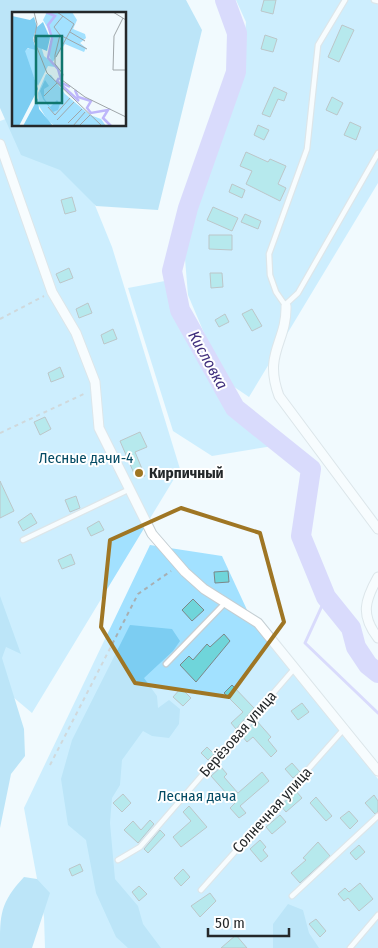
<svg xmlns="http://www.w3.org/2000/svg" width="378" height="948" viewBox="0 0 378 948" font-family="'Fira Sans Condensed',sans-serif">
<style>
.green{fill:#a2e1ff}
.forest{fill:#7ccdf2;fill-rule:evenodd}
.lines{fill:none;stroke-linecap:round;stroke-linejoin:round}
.stream{stroke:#bdb6fa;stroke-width:3}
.river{stroke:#bdb6fa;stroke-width:20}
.building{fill:#6fd5da;stroke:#7c8788}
.service-casing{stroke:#c4ced3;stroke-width:7}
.minor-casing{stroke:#c4ced3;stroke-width:11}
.path{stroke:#a8afb2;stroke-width:2;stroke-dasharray:4 4;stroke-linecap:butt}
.service{stroke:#fff;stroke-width:4.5}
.minor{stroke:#fff;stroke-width:9}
.marked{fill:none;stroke:#9f7624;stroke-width:4;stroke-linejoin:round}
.poi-dot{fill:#9f7624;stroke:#fff;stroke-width:2}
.labels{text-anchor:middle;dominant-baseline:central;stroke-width:4;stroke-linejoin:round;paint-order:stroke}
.park-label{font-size:15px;fill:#044b64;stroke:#fff}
.poi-label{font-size:15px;font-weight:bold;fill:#24282a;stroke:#fff;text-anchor:start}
.street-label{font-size:15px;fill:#24282a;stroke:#fff}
.water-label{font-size:16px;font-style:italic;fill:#41317e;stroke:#fff}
.inset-river{fill:none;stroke:#bdb6fa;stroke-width:2.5}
.inset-road{fill:none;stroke:#9fa6a9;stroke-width:1}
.view{fill:#0f766e;fill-opacity:0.15;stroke:#0f766e;stroke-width:2.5}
.inset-edge{fill:none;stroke:#24282a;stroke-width:2.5}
</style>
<rect width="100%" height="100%" fill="#f1fafe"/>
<path class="green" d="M236,0H378V183L249,397L224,380L188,295L183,235L203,191L241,83L246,22Z
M14,116V125L90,193L112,247L180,469L32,713L0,686V121Z
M170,280L175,308L209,372L273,446L212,456L173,431L128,288Z
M150,545L222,556L254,625L378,779V948H45L44,917L24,808Z"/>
<path class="forest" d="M0,0H186L202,30L158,210L96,206L60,170L21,155L0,108ZM14,14H125V125H14Z
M0,596L21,654L6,647L2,658L24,729L25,756L11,774L0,828Z
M130,625L172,629L180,641L173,651L144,678L157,696L158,708L169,700L180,709L179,724L169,738L152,736L143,731L122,760L120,785L112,798L110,823L115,879L138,906L143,924L161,948H128L116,937L96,893L86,840L68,825L61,779L72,740Z
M24,877L37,879L50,893L32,948H0C0,914 0,903 24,877Z
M288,904L303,910L309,933L319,948H273V924Z"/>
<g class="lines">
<path class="stream" d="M326,597L305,643L378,713"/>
<path class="river" d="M225,0L237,33L236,72L188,208L172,271L180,310L235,408L311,469L301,536L326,597L351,628L356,647L368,665L378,673"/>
</g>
<path class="building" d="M264,0H276L273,14L261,11Z
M342,25L354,30L339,62L328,57Z
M265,35L277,39L273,52L261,49Z
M274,87L287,93L284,101L278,99L270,117L262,114Z
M332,97L343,103L337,115L326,110Z
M350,122L361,127L356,140L344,135Z
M258,125L269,130L264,140L254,135Z
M246,152L268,162L270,159L286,166L278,184L286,188L280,201L246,184L252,171L240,166Z
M232,184L245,190L242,198L229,192Z
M72,197L76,211L65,214L61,200Z
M213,207L238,218L232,231L207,220Z
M245,214L261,221L258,229L241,222Z
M209,235H232V250L209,249Z
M69,268L73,278L60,283L56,274Z
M210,273H222L223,287L211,288Z
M88,303L92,313L79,318L76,309Z
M252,309L262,326L252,331L242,314Z
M225,314L229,322L219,327L215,320Z
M113,329L117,339L104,344L101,335Z
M60,367L64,377L51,382L48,373Z
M45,417L51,429L40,435L34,422Z
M140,432L147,447L135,452L145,476L136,478L120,441Z
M0,481L14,511L0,518Z
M76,496L80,508L70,512L65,500Z
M31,513L37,523L23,531L18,522Z
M99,521L104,530L91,536L87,528Z
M71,554L75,564L62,569L58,560Z
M228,571L229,582L215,583L214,572Z
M193,599L204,610L192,621L182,610Z
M224,634L230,641L196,682L180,665L189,656L193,660L207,644L210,647Z
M232,685L254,708L236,729L231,723L243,712L224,693Z
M181,688L191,698L183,706L173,697Z
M302,703L309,712L298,720L291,711Z
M256,720L271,737L268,740L277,751L271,757L253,737L247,742L242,736Z
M207,747L214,754L208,760L201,753Z
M292,763L300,772L293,778L285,769Z
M221,767L227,774L224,777L238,793L262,772L269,781L240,806L246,813L239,818L230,808L235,803L211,776Z
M295,790L302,798L286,812L281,806Z
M123,794L131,803L122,812L113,803Z
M374,795L378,801V812L375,814L365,803Z
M316,797L332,816L326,821L310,803Z
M189,806L207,827L181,847L173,837L191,821L183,812Z
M349,811L358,821L350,829L340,818Z
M280,815L286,822L272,834L266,827Z
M150,820L154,824L138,843L124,830L133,821L141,830Z
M160,830L165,835L148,853L144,849Z
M260,840L266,847L263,850L268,856L261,862L250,849Z
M318,842L330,856L300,883L291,873L306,860L303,858Z
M359,845L365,852L356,860L350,853Z
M80,864L83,871L72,876L69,869Z
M183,869L190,877L181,886L174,878Z
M360,883L373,899L359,911L348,898L344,901L338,894L345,888L349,892Z
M139,886L147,894L139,901L132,892Z
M210,893L216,901L200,917L191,906Z
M316,919L326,931L320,937L309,924Z
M236,935L247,948H221Z"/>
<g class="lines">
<g class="service-casing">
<path id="service" d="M345,0L318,45L307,149L269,254L270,275L276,292L285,305L298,293L378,153
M374,0L378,1
M23,540L130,489
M166,664L225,603
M118,860L140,847L294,669
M201,890L343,730
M292,896L378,816
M350,948L378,915"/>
</g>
<g class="minor-casing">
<path id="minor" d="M0,144L52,292L76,333L95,382L99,428L152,534L185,572L204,589L258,623L378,771
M286,306C287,342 263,353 279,396L378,529
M378,577C365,600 360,615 378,638"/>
</g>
<path class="path" d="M0,319L44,296
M0,433L86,393
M50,765L138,594L171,571"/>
<use href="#service" class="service"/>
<use href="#minor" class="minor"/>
</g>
<path d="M0 0H378V948H0ZM181,508L260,533L284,622L229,697L135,683L101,627L110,540Z" fill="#f1fafe" fill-opacity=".55" fill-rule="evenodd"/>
<path class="marked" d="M181,508L260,533L284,622L229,697L135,683L101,627L110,540Z"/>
<circle class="poi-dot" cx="139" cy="473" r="5"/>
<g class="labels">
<g class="park-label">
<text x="86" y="458">Лесные дачи-4</text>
<text x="197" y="796">Лесная дача</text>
</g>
<g class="poi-label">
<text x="149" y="473">Кирпичный</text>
</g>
<g class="street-label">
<text transform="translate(238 734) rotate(-49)">Берёзовая улица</text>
<text transform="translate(272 810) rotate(-48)">Солнечная улица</text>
</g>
<g class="water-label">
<text transform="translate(208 360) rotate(61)">Кисловка</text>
</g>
</g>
<g transform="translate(12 12)">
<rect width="114" height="114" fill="#f1fafe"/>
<path d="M35,0H60L65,8L61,17L73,22L74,26L68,31L74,36L72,40L53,32L40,51L43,55L36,54L26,74L9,40L28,31L32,44L39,50L37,40L41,25L31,8ZM34,62L39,63L53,82L78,103L89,107L94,114H43L36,109L27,94L26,81Z" fill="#a2e1ff"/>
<path d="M0,4L18,8L22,5L25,15L31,10L38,26L35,39L25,35L22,28L24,17L21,27L24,38L16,36L13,39L26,77L7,114H0ZM33,68L37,74L32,77V86L38,95L45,88L48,92L46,98L41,100L31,87L28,79ZM26,86L27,97L41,114H11Z" fill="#7ccdf2"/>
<path class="inset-river" d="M34,0L43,4L36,13L40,26L36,46L46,57L50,71L58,75M47,66L45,69L67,89M63,78L66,85L79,89L75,96L79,101L96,98L91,106L99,114"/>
<path class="inset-road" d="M22,0L25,12L22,28L35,61L90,114M101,0L114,8M111,6L102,24L101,58H114M58,20L73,29M48,23L42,15L51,4M75,37L48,23L43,43V52L51,62L50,68L73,85L114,105M44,45L62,12L45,0M32,84L45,71M36,95L43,103L58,86M45,108L62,90M56,111L70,97M61,114L73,100M67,114L78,103"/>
<path class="view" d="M24,24H50V91H24Z"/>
<rect width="114" height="114" class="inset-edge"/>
</g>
<path d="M208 928v8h81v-8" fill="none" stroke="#24282a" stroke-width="2.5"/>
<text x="215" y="928" font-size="15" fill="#24282a" stroke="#ffffff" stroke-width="4" paint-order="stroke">50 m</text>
</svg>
